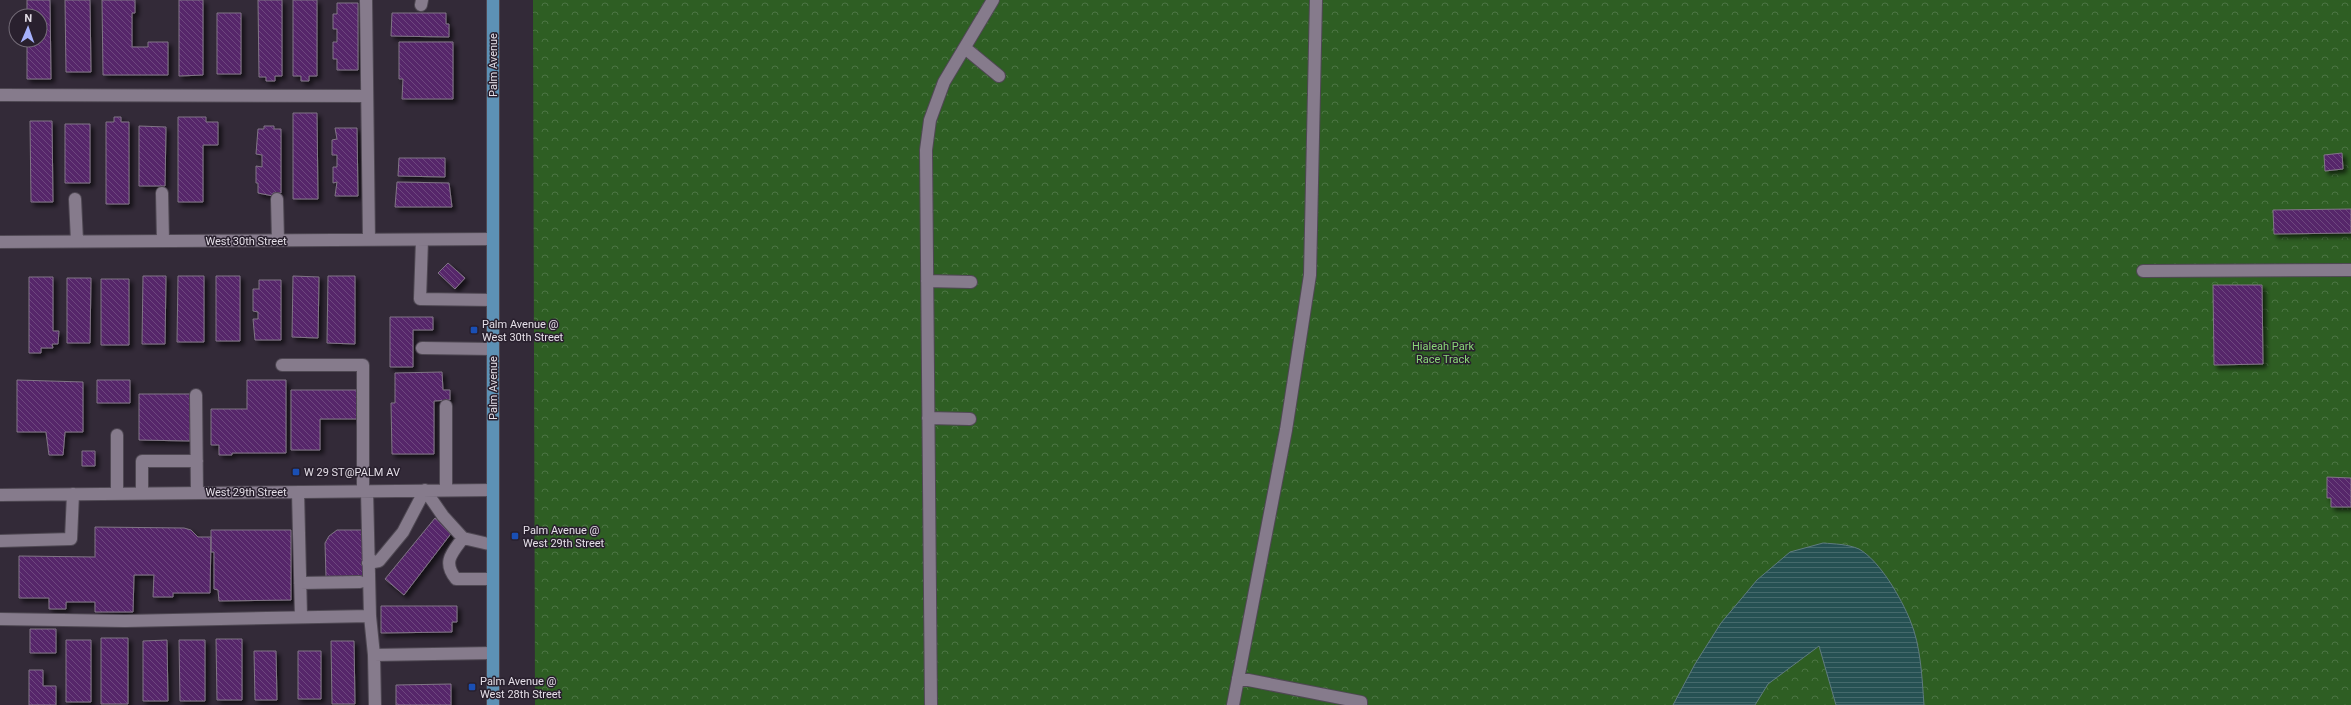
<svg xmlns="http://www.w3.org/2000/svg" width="2351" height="705" viewBox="0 0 2351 705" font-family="Roboto,sans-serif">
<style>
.park{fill:url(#park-crowns)}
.water{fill:url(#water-rules);stroke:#5f7b7f}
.building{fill:url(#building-back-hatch);stroke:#807585;filter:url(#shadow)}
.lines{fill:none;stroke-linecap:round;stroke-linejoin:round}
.minor-casing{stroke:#4f4853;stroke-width:14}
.major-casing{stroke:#4f4853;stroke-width:14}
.minor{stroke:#867b8c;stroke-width:12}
.major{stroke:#5d91b5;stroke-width:12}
.transit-dot{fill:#1a4fb4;stroke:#29202e;stroke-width:1.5}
.labels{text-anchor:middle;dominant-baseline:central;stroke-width:3;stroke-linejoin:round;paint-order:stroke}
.street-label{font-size:11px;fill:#e4dee7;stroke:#29202e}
.poi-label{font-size:11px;fill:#e4dee7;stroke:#29202e;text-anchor:start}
.park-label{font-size:11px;fill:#8ad778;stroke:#29202e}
</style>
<defs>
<pattern id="park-crowns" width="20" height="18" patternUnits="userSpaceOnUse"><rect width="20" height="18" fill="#2e5e23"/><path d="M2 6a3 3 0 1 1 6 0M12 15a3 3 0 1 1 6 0" fill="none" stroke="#4c7543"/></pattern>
<pattern id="water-rules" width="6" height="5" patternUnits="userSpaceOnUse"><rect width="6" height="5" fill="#265153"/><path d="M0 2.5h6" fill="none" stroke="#456a6c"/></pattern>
<pattern id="building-back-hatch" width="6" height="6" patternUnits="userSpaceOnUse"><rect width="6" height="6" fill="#56276a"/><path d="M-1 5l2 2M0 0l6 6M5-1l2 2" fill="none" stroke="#6e467f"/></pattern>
<filter id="shadow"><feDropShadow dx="3.5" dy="3.5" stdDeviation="2" flood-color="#0009"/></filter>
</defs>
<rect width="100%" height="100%" fill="#332a38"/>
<path class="park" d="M533,0H2351V705H535Z"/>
<path class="water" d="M1823,543C1835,544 1847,544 1859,549C1880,561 1901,598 1910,620C1921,646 1922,678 1924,705H1836L1819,646L1768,684L1755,705H1673L1695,664L1721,623L1757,580L1790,552Z"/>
<path class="building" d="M27,0H50L51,79H27V40H40V16H27Z
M65,0H90L91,72H66Z
M102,0H135V13H132V47H148V42H168V75H103Z
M179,0H203V75L179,76Z
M258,0H282V76H275V81H266V77H259Z
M293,0H317V76H309V81H301V76H293Z
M337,3H358V70H337V59H333V42H337V29H333V14H337Z
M217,13H241V74H217Z
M392,13H446V24H449V37L391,36Z
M399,42H453V99H402L403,79H399Z
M293,113H317L318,199H293Z
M114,117H121V122H129V204H106V122H114Z
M178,117H206V122H218V145H203V202H178Z
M30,121H52L53,202H31Z
M65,124H90V183H65Z
M139,126L166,127L165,186H139Z
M264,126H274V129H281V193H273V196L258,193V183H256V166L262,167V155L256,154L258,129H264Z
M335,128H357L358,196H335L337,182L333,183V167H337V155H332V140L337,139Z
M2342,153L2343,169L2325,171L2324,155Z
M399,158H445V177L398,176Z
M397,182L449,183L452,207H395Z
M2351,209V233L2274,234L2273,210Z
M448,263L465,278L455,289L438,273Z
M143,276H166L165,344H142Z
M178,276H204V342H177Z
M216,276H240V341H216Z
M293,276L319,277L318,338L292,337Z
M328,276H355V344L327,343Z
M29,277H53V331H59L58,344H52L53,348H41V353H29Z
M67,278H91L90,343H67Z
M101,279H129V345H101Z
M259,280H281V340H255L253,319H258V312L253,311V289H259Z
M2213,285H2262L2263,364L2214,365Z
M390,317H433V330H413V367H390Z
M442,372L443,390H450V400L434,401V454H392L391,403H395V373Z
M17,380L83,382V432H65L63,455H49L46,432H17Z
M97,380H130V403H97Z
M247,380H286V453H232V455H219V445H211V409H247Z
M291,390H357V419H320V450H291Z
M139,394H191L190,441L139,440Z
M82,451H95V466H82Z
M2327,477L2351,478V507H2331V498H2327Z
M435,518L453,531L404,595L385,579Z
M95,527L184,528L191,530L198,537H211L210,593H173V597H153L154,575H134L133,612H95V602H66V609H49V598H19V556L95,557Z
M211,530H291V600L219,601L218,590L214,589V552H211Z
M337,530H362L364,576L326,577L325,543L329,536Z
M381,606H457V622H452V632L381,633Z
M30,629H56V653H30Z
M101,638H128V704H101Z
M216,639H242V700H217Z
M66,640H91V702H66Z
M167,640L168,701H143V641Z
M179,640H205V701H180Z
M331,641H354L355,704H332Z
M254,651H276L277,700H255Z
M298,651H321V699H298Z
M29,670H43V686H56V705H29Z
M451,684V705H396V685Z"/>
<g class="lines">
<g class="minor-casing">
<path id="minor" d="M366,0L369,240
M421,5L422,0
M965,48L999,76
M0,95L367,96
M162,193L163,241
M75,199L77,241
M277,199L278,240
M422,240L420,299L493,300
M0,242L493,239
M2143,271L2351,270
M927,281L971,282
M422,348L493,349
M282,365H363V491
M196,395L197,493
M446,406V490
M928,418L970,419
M117,435V494
M367,491L370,616
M298,492L301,616
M142,493V461H197
M0,495L493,490
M463,538C452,553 442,562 456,579H493
M0,541L71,539L73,494
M368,563L379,561L403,532L425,490L443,516L463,538L493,545
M300,583L360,582
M0,619L125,621L370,616L374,655
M1238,678L1361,702V705
M375,705L374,655L493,653
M931,705L926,150L930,120L944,82L993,0
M1233,705L1286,430L1310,275L1316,0"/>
</g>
<g class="major-casing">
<path id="major" d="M493,705V0"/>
</g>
<use href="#minor" class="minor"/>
<use href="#major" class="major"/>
</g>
<g class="transit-dot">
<rect x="470" y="326" width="8" height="8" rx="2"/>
<rect x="292" y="468" width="8" height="8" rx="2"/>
<rect x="511" y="532" width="8" height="8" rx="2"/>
<rect x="468" y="683" width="8" height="8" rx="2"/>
</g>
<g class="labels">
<g class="street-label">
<text transform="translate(493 65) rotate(-90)">Palm Avenue</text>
<text x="246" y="241">West 30th Street</text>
<text transform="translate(493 388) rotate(-90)">Palm Avenue</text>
<text x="246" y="492">West 29th Street</text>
</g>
<g class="poi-label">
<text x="482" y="324">Palm Avenue @<tspan x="482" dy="13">West 30th Street</tspan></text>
<text x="304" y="472">W 29 ST@PALM AV</text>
<text x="523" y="530">Palm Avenue @<tspan x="523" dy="13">West 29th Street</tspan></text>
<text x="480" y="681">Palm Avenue @<tspan x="480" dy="13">West 28th Street</tspan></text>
</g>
<g class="park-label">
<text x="1443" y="346">Hialeah Park<tspan x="1443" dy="13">Race Track</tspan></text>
</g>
</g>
<g transform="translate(28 28) rotate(2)"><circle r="19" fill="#29202e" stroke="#746c78"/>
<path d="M0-3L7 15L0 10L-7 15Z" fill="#a6b1fc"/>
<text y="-6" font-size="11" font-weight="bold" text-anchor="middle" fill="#e4dee7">N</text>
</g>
</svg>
